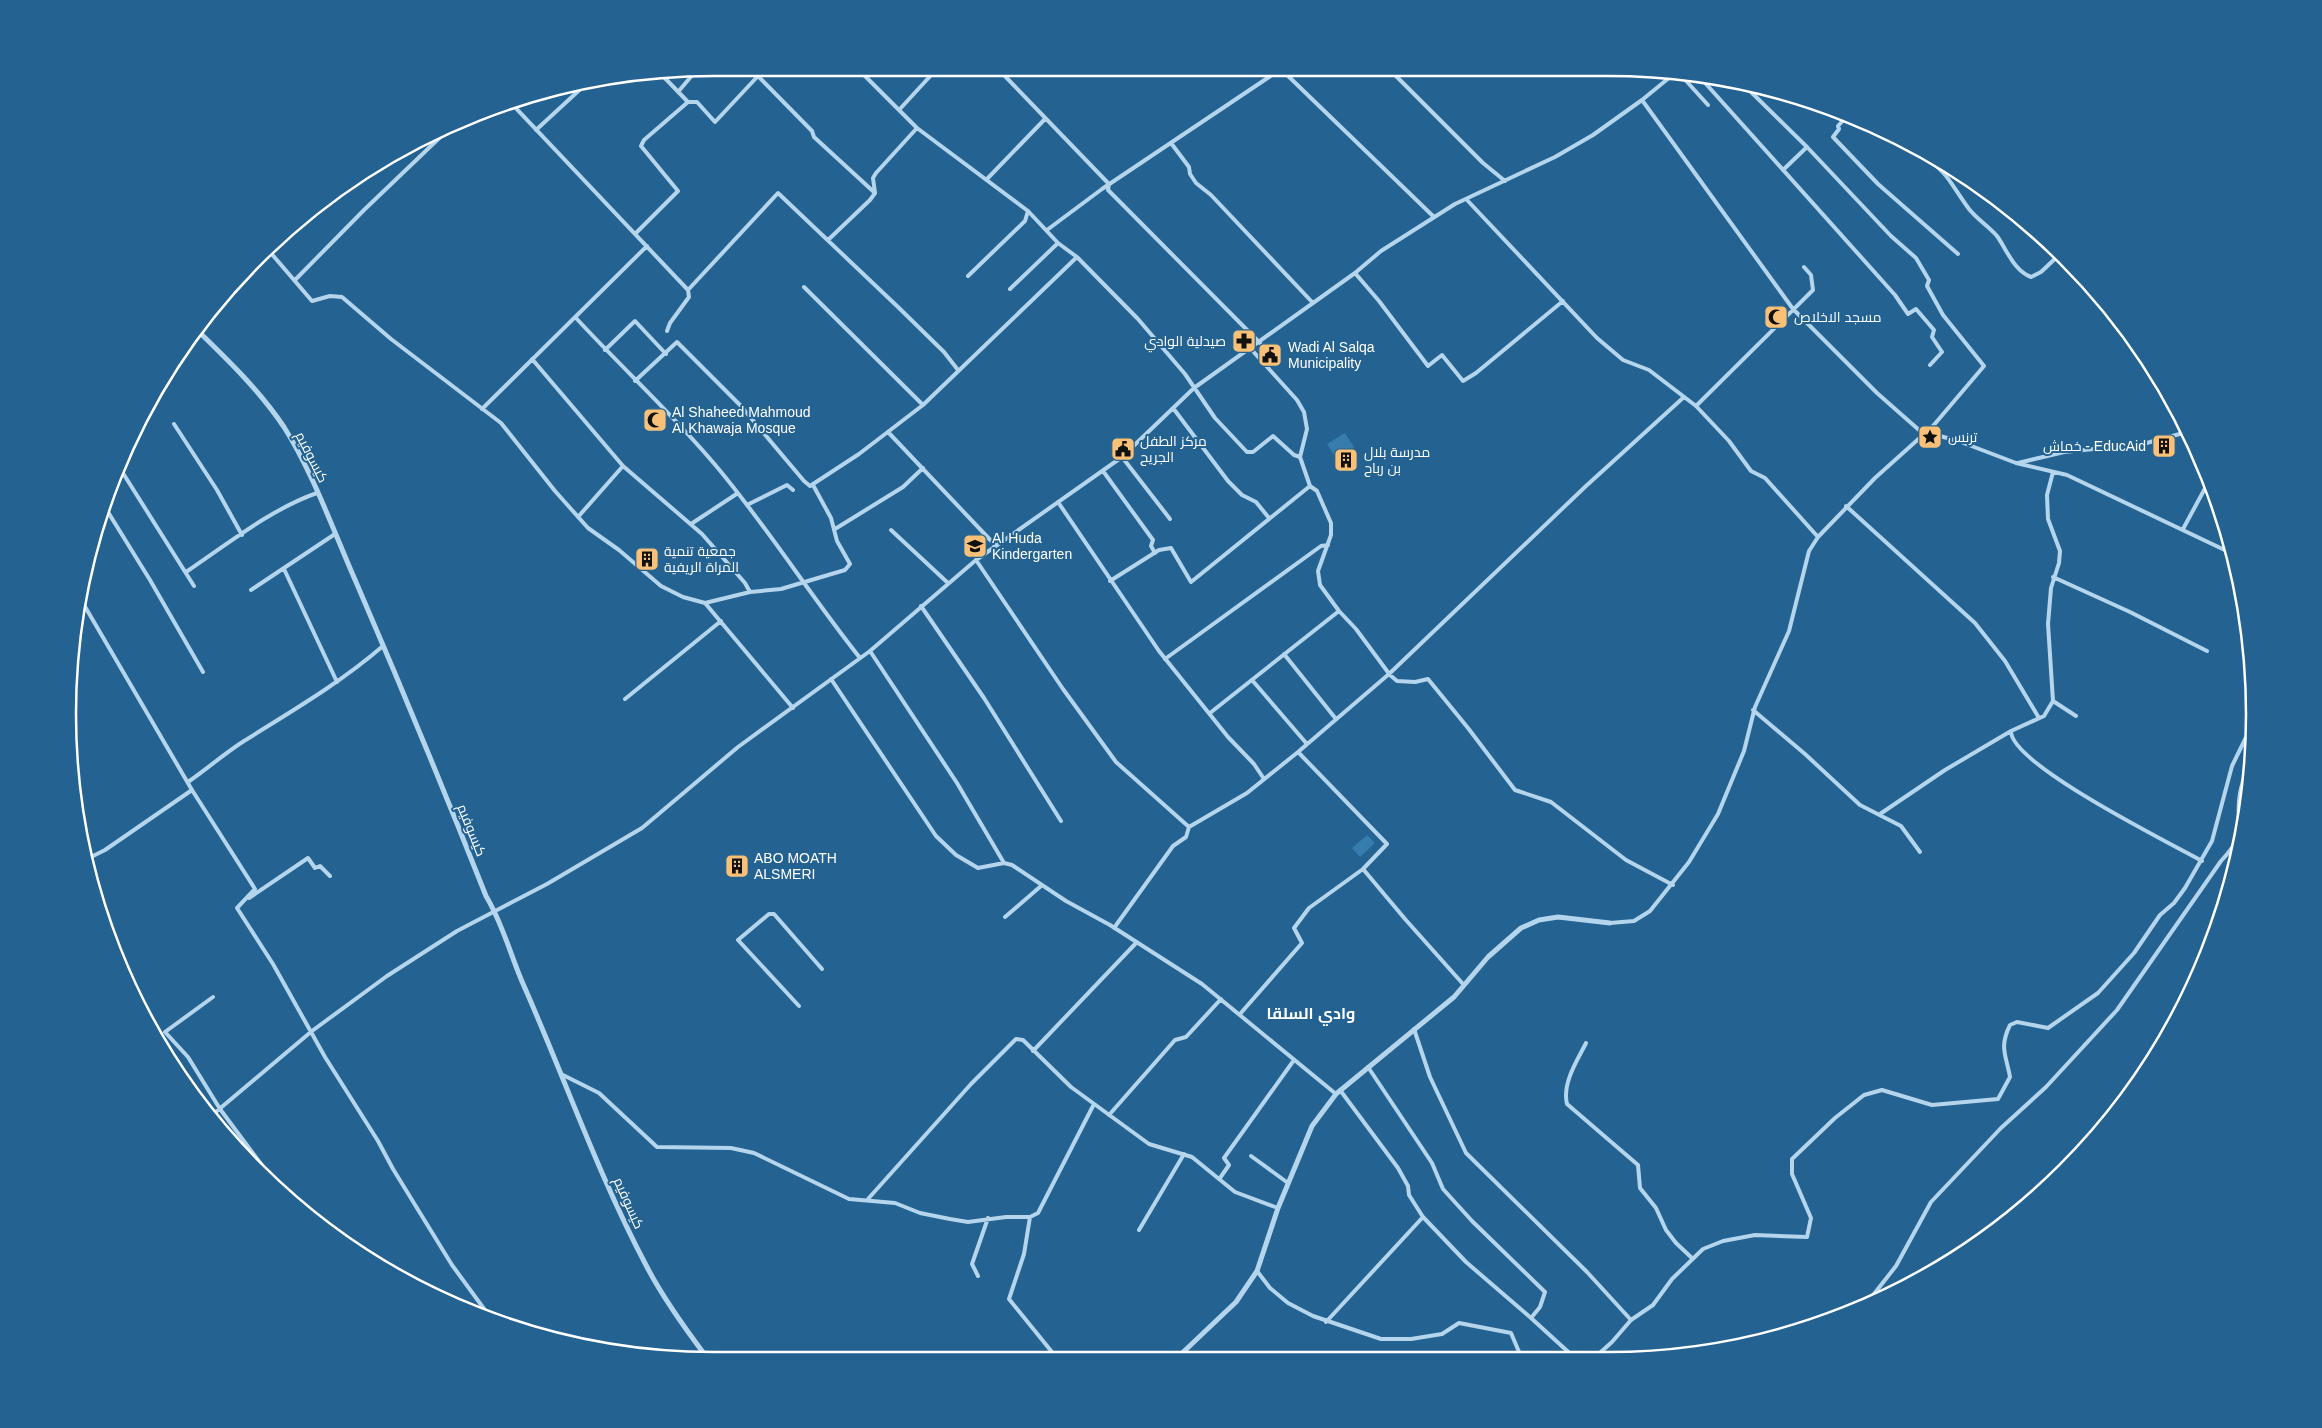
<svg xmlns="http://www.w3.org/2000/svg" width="2322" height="1428" viewBox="0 0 2322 1428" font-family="Arial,Cairo,sans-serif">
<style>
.green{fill:#367dae}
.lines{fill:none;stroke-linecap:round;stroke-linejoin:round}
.minor{stroke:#b4d5ec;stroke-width:4}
.tertiary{stroke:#b4d5ec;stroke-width:5}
.labels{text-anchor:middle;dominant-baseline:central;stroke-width:4;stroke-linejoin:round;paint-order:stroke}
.poi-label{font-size:14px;fill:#fff;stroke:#236291;text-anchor:start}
.street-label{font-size:14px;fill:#fff;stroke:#236291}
.quarter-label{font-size:16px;font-weight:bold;fill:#fff;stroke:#236291}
.rim{fill:none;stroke:#fff;stroke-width:2.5}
</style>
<rect width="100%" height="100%" fill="#236291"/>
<path class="green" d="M1345,433L1354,447L1336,458L1327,444Z
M1367,835L1375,843L1360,857L1352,848Z"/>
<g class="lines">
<path class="minor" d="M660,73L688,102H697L715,122L758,76
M755,73L812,131L814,137L875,193
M862,73L917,128L1028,211L1058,243L1077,257L1138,319L1185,374L1215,418L1247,452H1253L1273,436L1294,455L1300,457
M1002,73L1109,184L1108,190L1121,203L1260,343
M1285,73L1434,217
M1393,73L1483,163L1505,181
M1679,73L1708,105
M1698,75L1895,295L1908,314L1916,309L1934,330L1932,337L1942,352L1930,365
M678,92L694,73
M1642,100L1793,309L1877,393L1919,430L1961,442L2016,463L2067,475L2231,553
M509,101L688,290L689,297L670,323L667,331
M899,110L933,73
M1848,115L1838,126L1839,129L1833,137L1878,184L1958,254
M536,130L587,83
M1171,143L1189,167L1190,174L1196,183L1211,195L1313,303
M1921,155C1948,171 1951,185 1969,209C1977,219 1988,226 1997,236C2007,250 2014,271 2031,277L2041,272L2059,255
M1783,170L1807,147
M987,179L1045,119
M1467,200L1597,338L1623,360L1649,370L1696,406L1729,441L1751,471L1765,478L1818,537
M1047,230L1102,189L1275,73
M635,234L678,191L641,146L644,140L688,102
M828,240L870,200L875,193L873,178L876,173L917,128
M270,252L312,301L330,296L342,297L391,339L501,423L555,491L588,528L619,550L661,586L683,597L705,603L793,708
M1355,273L1379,301L1428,366L1442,355L1463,381L1476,373L1563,301
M968,276L1025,221L1028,211
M295,280L364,210L455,123
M804,287L923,405
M1010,289L1058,243
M688,290L778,193L898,307L944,352L958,370
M576,318C622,368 673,414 717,467C768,528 810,595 860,658
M1250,348L1297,400L1304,412L1307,429L1300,457L1310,486L1317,491L1331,523V535L1318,571L1320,585L1339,611L1356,629L1390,675L1397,681L1415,682L1428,679L1468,728L1515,790L1551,802L1626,860L1673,885
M605,350L635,321L666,354
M532,359L623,466L702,534L745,583L750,592
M635,381L677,342L740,405L804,481L810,486L859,454L923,405L1077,257
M1696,406L1813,290L1811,275L1804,267
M1173,408L1228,481L1242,495L1256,502L1269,518
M482,409L647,246
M174,424L217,490L242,535
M888,432L995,545
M1122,457L1170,519
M2018,463L2064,452L2143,444L2187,432
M121,470L194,586
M1103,471L1153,540L1151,546L1155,553
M2053,472L2047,495L2048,519L2060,551L2059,563L2051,588L2048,624L2053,701L2044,716L2011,731C2010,764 2170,843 2202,861
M1058,502L1159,651L1228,737L1254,764L1264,779
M103,504L150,580L203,672
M747,505L787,485L793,490
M1846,506L1975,623L2005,661L2039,718
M578,517L623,466
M691,524L738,493
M835,529L903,487L923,468
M2183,529L2209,481
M891,530L948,583
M976,560L1063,689L1116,762L1189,827
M284,569L337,682
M186,572C226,545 271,509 317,493
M2053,577L2130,612L2207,651
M1110,581L1159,550L1171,548L1191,582L1310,486
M251,590L335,534
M80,598L192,790L255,889L237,908L273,964L325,1057L378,1141L393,1169L452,1265L490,1317
M705,603L750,592L781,589L845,570L850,564L837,541L831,518L813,485
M921,606L984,698L1061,821
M870,651L957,783L1004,863
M1284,654L1336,719
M1165,659L1321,546L1328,545
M831,679L936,836L956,855L978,868L1004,863L1012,865L1066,901L1110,925L1202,984L1336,1094
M1252,680L1307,744
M625,699L721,621
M2053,701L2076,716
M1753,710L1805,754L1860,805L1901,826L1920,852
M1210,713L1339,611
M1298,752L1389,674L1586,486L1684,397
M188,782C207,769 225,753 244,741C292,711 340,683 383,646
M1880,814L1945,770L2011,731
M87,859L105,850L192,790
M249,898L308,858L315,868L320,866L330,876
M1005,917L1041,886
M1610,923L1634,921L1650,911L1689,862L1718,814L1744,751L1755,707L1789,631L1809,551L1818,537L1875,478L1933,426L1984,366L1943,315L1927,286L1929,280L1916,258L1891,236L1807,147L1747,88
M1114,928L1173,846L1186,837L1189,827L1247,793L1298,752L1387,844L1363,869L1405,919L1463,984
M213,997L165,1032L188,1057L220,1109L284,1195
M799,1006L738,940L769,914H774L822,969
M1240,1014L1302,943L1294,928L1309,908L1363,869
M1414,1029L1430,1077L1466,1153L1587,1272L1631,1320
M1586,1043C1577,1061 1562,1083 1567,1104L1638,1165L1640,1188L1656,1208L1666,1230L1676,1243L1693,1259
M1033,1051L1137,942
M1368,1067L1432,1163L1443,1189L1472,1221L1545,1292L1540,1307L1531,1318L1576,1359
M563,1075L599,1093L657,1147L731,1148L754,1153L849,1199L895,1203L920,1213L950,1219L968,1222L1006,1217H1030L1038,1213L1094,1104
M1109,1115L1175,1040L1186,1037L1221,999
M211,1116L312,1031L387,976L457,931L547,884L642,828L738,747L870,651L976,560L1122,457L1194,388L1355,273L1381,251L1455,204L1555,157L1593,135L1642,100L1675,73
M1251,1156L1288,1183
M1220,1178L1229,1165L1224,1158L1294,1060
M868,1199L971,1084L1016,1039L1023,1040L1071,1087L1149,1144L1192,1157L1235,1192L1278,1208
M1030,1217L1024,1254L1009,1299L1056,1357
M1423,1217L1466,1262L1531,1318
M1139,1230L1184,1154
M1257,1271L1270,1288L1288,1303L1313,1316L1381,1339H1411L1442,1334L1459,1323L1511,1333L1522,1359
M978,1276L972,1264L988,1218
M1870,1299L1896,1266L1931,1202L2001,1128L2046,1087L2117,1010L2221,861C2250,830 2234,827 2240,793C2243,778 2249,763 2253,749
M1326,1322L1423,1217L1409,1195L1408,1186L1398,1168L1340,1090
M1593,1359L1612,1342L1631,1320L1653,1305L1672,1279L1703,1249L1723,1241L1755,1235L1807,1237L1811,1218L1792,1174V1159L1835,1118L1864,1095L1882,1090L1932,1105L1998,1099L2010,1077C2006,1055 1999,1047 2010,1025L2017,1022L2048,1028L2098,993L2134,953L2160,915L2174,903L2185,888L2212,841L2232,766L2252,725"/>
<path class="tertiary" d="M196,329C227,359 260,391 284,427C314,475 333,530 356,582C401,686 444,790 486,896C503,924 511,957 524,986C565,1079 599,1177 647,1267C663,1298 684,1327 705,1355
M1178,1357L1236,1302L1257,1271L1278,1208L1312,1126L1336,1094L1454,997L1488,957L1521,928L1539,920L1558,917L1610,923"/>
</g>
<defs>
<g id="mosque-square" transform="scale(1.25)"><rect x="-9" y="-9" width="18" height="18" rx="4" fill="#f8c177" stroke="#236291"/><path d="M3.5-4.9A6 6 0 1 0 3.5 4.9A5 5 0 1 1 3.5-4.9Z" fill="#111"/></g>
<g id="pharmacy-square" transform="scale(1.25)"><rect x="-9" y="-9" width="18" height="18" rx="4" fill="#f8c177" stroke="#236291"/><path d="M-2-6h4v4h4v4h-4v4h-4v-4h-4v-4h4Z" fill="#111"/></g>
<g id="civic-square" transform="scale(1.25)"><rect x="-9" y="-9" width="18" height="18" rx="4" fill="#f8c177" stroke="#236291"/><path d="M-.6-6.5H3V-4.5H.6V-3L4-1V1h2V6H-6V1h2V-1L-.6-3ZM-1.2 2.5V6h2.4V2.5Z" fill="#111"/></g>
<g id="sight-square" transform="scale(1.25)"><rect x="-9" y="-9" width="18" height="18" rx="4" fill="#f8c177" stroke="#236291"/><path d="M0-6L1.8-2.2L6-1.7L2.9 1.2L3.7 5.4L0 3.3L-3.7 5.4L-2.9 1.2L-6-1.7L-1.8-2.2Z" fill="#111"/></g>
<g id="building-square" transform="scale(1.25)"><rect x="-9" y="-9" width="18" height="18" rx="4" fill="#f8c177" stroke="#236291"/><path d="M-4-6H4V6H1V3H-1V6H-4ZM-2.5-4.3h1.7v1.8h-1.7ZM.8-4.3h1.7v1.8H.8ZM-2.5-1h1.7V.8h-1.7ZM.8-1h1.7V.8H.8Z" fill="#111"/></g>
<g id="school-square" transform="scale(1.25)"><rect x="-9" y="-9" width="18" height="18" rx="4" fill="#f8c177" stroke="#236291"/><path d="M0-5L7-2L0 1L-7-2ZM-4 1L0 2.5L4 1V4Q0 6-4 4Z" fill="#111"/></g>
</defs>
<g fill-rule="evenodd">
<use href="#mosque-square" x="1776" y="317"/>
<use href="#pharmacy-square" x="1244" y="341"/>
<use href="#civic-square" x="1270" y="355"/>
<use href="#mosque-square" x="655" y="420"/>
<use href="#sight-square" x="1930" y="437"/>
<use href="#building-square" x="2164" y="446"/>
<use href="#civic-square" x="1123" y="449"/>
<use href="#building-square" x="1346" y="460"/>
<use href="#school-square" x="975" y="546"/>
<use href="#building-square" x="647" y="559"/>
<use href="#building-square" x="737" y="866"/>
</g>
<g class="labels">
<g class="poi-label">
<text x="1794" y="317">مسجد الاخلاص</text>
<text x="1226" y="341" text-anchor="end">صيدلية الوادي</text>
<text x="1288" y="347">Wadi Al Salqa<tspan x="1288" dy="16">Municipality</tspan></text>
<text x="672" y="412">Al Shaheed Mahmoud<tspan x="672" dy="16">Al Khawaja Mosque</tspan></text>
<text x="1948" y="437">ترنس</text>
<text x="1140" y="441">مركز الطفل<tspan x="1140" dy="16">الجريح</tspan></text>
<text x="2146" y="446" text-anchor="end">خماش - EducAid</text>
<text x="1364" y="452">مدرسة بلال<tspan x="1364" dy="16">بن رباح</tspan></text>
<text x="992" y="538">Al Huda<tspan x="992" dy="16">Kindergarten</tspan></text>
<text x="664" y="551">جمعية تنمية<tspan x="664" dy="16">المراة الريفية</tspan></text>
<text x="754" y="858">ABO MOATH<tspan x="754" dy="16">ALSMERI</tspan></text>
</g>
<g class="street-label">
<text transform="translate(312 457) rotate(63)">كيسوفيم</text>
<text transform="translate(472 830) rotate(68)">كيسوفيم</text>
<text transform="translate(629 1203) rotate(66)">كيسوفيم</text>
</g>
<g class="quarter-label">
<text x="1311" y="1013">وادي السلقا</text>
</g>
</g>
<path d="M0 0H2322V1428H0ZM714 76H1608A638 638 0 0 1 2246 714V714A638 638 0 0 1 1608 1352H714A638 638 0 0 1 76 714V714A638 638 0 0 1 714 76Z" fill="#236291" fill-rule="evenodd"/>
<path class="rim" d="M714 76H1608A638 638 0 0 1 2246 714V714A638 638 0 0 1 1608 1352H714A638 638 0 0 1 76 714V714A638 638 0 0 1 714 76Z"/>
</svg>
